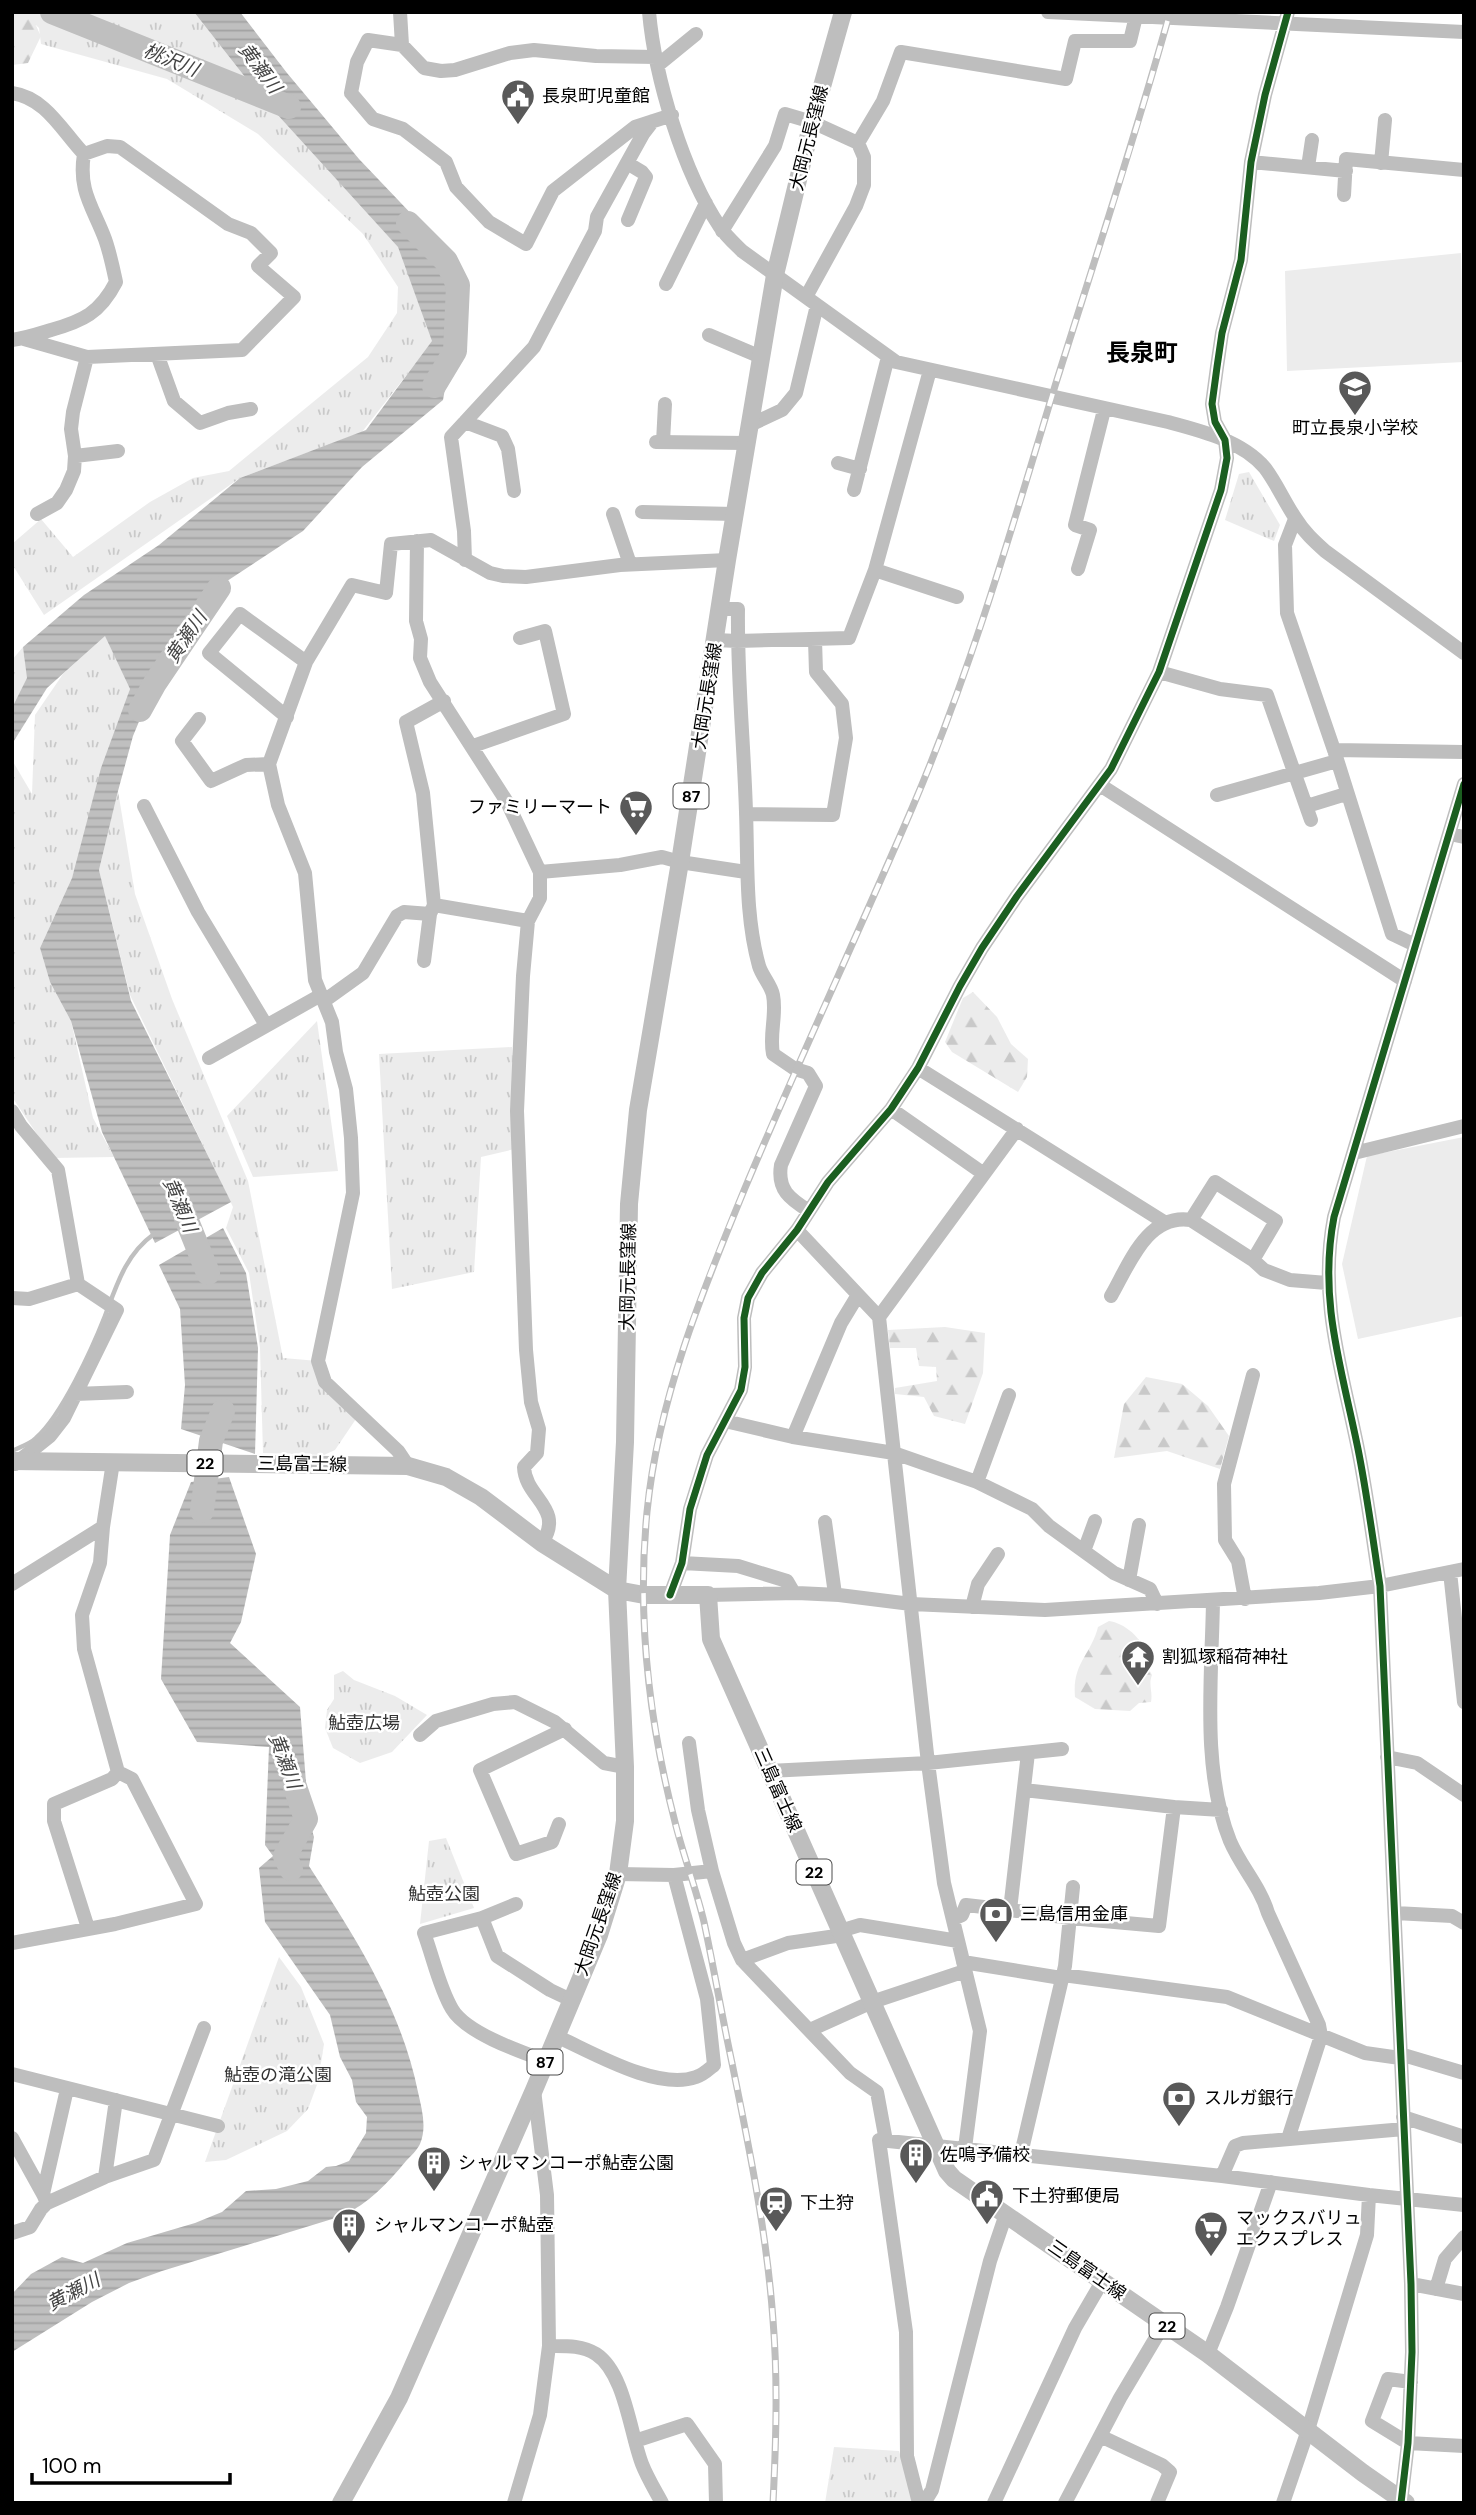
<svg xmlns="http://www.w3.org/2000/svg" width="1476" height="2515" viewBox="0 0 1476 2515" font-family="'DM Sans','Noto Sans JP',sans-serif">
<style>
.grass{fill:url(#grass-tufts)}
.forest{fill:url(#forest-firs)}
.garden{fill:#ececec}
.water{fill:url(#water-rules)}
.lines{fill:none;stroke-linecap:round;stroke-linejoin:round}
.stream{stroke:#bfbfbf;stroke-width:4.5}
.river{stroke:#bfbfbf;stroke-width:24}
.minor{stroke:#bebebe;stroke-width:14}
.major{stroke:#bebebe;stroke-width:18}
.rail-casing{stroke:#bebebe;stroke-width:7}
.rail{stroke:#fff;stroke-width:4.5;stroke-dasharray:13;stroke-linecap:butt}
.cycleway-casing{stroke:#fff;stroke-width:11}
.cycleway{stroke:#1b5e20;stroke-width:7}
.labels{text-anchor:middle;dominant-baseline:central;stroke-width:5;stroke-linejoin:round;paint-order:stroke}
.shield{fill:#fff;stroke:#4c4c4c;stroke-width:2}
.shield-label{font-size:16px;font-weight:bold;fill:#000}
.poi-label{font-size:18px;fill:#000;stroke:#fff;text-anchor:start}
.street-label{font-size:18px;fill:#000;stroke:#fff}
.park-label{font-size:18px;fill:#333;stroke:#fff}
.water-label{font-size:19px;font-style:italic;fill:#444;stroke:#fff}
.district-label{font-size:24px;font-weight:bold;fill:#000;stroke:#fff}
</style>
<defs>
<pattern id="grass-tufts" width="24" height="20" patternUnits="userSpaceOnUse" patternTransform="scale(1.75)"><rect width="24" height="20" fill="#ececec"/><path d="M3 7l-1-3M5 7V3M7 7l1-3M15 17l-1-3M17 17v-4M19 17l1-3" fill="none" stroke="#c9c9c9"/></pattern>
<pattern id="forest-firs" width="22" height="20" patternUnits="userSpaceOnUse" patternTransform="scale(1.75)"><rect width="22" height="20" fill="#ececec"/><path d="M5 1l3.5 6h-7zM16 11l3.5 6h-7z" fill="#c9c9c9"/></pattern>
<pattern id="water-rules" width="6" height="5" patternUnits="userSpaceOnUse" patternTransform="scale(1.75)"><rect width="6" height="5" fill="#bfbfbf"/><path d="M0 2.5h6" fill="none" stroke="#a2a2a2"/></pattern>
</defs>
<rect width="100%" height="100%" fill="#fff"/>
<path class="grass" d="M22,12H194L256,91L393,232L433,341L362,432L240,478L44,615L12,564V544L41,519L73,557L150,502L193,478L229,471L368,357L397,313L398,287L363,234L258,134L167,79L41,44L39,28Z
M1249,472L1280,525L1274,541L1225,520L1239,474Z
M105,635L130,689L72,878L40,948L50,982L71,1021L93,1118L114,1157L53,1158L12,1097V760L32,794L35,715L63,674Z
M23,647L33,675L12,730V660Z
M118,791L135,894L172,999L248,1181L283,1358L318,1361L358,1416L335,1450L324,1455L263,1453L260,1348L249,1273L226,1228L233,1207L130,995L99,870Z
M317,1021L338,1171L253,1177L227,1116Z
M512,1047L519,1148L481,1157L474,1272L392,1289L379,1054Z
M343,1671L354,1680L395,1696L427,1715L392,1752L360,1763L333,1748L325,1728L327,1710L334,1699V1675Z
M446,1838L474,1908L420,1924L429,1841Z
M279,1957L301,1987L324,2044L318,2082L308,2109L287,2131L226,2160L205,2162Z
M834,2447L899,2451L915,2503H825Z"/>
<path class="forest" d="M12,12C33,12 33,20 41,36L28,63L12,65Z
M973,992L997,1017L1011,1044L1028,1059L1027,1077L1018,1092L952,1052L945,1042L963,998Z
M945,1327L985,1333L983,1373L965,1424L934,1416L924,1397L895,1394V1388L937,1381L936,1367L919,1366L916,1348H890L888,1330Z
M1146,1377L1182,1384L1208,1406L1229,1436L1220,1469L1167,1451L1114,1458L1124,1404Z
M1109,1621C1124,1623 1145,1639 1144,1655L1138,1656L1137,1663L1147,1666L1152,1675C1148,1685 1153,1691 1151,1702L1139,1703L1130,1711L1095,1709L1075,1697C1072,1663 1091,1655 1098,1627Z"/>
<path class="garden" d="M1461,253L1464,362L1287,371L1285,271Z
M1464,1137V1316L1358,1339L1342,1264L1367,1156Z"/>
<path class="water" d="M194,12H240L287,73L359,159L419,222L459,309L443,400L362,467L303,531L221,585L155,683L133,736L118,791L99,870L131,1001L231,1202L155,1243L102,1132L71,1021L50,982L40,948L72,878L101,768L130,689L105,636L47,688L12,744V708L27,678L23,647L84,595L159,545L240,478L366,430L432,341L398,247L256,91Z
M223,1228L246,1273L258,1348L255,1454L181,1429L185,1385L180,1309L159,1265Z
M229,1477L256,1554L241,1622L230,1643L300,1707L308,1807L296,1833L279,1851L311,1827L314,1837L309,1866C355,1937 401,2008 418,2092C422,2110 427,2127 420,2144C417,2150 411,2156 406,2161C387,2184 369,2203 342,2216L162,2271L129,2283L92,2302L12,2352V2294L31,2274L62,2257L83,2263L127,2243L195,2223L222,2212L246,2191L276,2189L308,2181L326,2167L336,2166L349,2161L366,2133L367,2117L356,2102L352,2080L340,2057L330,2015L265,1922L259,1868L273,1856L265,1845L269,1747L197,1742L161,1679L170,1535L191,1482Z"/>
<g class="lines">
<path class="stream" d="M12,1451C20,1447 30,1444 36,1438C62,1415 92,1349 105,1316C117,1284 126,1254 154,1234"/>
<path class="river" d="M52,12L289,107
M408,223L446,261L458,285L455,351L434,386
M140,710L155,683L219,588
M177,1196L208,1273
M202,1511L211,1441L223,1411
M291,1869L285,1856L306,1819L294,1784"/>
<path class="minor" d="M400,12L402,45L368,40L357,62L351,93L373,119L403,129L446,162L456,187L489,222L526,244L553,191L635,127L672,115
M649,12C655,78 683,172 720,227C726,236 735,244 742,251L896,362L1168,422C1202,431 1242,441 1265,468C1277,484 1285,503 1296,519C1304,532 1314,541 1325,551L1464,653
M1048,12L1464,32
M402,45L424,68L441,71L455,70L510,53L534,50L596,56L656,57
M658,65L696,34
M12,93C46,98 62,131 84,154C78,191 93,207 105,239C110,253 113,268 116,282C100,313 83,321 51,330C38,334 26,338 12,340
M1251,162L1346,171
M627,163L642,172L646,177L628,220
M1381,163L1385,120
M1308,167L1312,140
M1344,195L1346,159L1464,170
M722,231L775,146L785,114L812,122L858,143L883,101L901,52L1066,79L1075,41H1130L1137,12
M666,284L706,203
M806,297L856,206L864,185V157L858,143
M709,335L761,357
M24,339L87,357L242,350L294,297L258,266L271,253L251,233L228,224L120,147L107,146L84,154
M157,354L174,401L200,423L228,413L251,409
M465,422L502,436L508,449L514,491
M750,425L782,410L796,393L817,305
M656,442L747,443
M663,442L665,404
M75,456L118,451
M838,463L860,469
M854,490L888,357
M642,512L735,514
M37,514L57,503L66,490L74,471L75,456L71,429L73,412L87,357
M613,514L630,564
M1295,519L1285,545L1287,613L1334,750L1392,934L1415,945
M417,541L416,621L421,639L420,658L430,682L507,802L540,872
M465,560L464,531L451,437L534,347L595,231L597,217L643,134L653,121
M1078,569L1090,530L1075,525L1104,410
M875,570L957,597
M720,609H738C737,677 744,745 746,812C748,863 745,916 759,966C762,976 771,985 773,995C777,1015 769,1034 773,1054L795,1069L808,1073L816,1086L781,1165C777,1190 790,1199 809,1211
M716,640L737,641L849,638L875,570L930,370
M1159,672L1220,689L1267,695L1311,820
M287,717L209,653L240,614L306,662
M199,719L182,741L211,781L246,765L269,764
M473,746L564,714L545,631L520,638
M1334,750L1464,752
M1100,785L1405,981
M1217,795L1337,761
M144,806L198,912L266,1025
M1307,806L1346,794
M746,814L833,815L846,738L842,704L816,672L815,640
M1450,834L1464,837
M434,905L528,921
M424,961L430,914L434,905L423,793L406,722L444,701
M324,1001L363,973L397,916L404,912L430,914
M209,1058L321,995
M918,1068L1164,1222
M891,1109L984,1174
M12,1111L21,1126L58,1170L78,1284L117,1310L64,1418L50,1436L15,1464
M1354,1153L1464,1126
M1191,1220L1215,1182L1276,1221L1253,1260
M797,1230L879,1317L928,1763L944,1883L980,2031L965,2148
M1111,1296C1129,1265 1147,1213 1191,1220L1253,1260L1264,1270L1290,1280L1327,1283
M12,1298L29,1299L78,1284
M879,1317L1017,1129
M75,1394L127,1392
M725,1421L793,1437L894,1453L977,1482L1032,1509L1049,1526L1114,1573L1150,1589L1157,1604
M793,1437L841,1323L858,1295
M408,1466L398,1451L325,1382L318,1361L353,1193L351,1138L346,1089L336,1052L332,1022L315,980L305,873L278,805L269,764L306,662L352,585L386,593L391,544L431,540L490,573L503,576L526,577L620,565L727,560
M977,1482L1009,1395
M825,1522L835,1594
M542,1543C565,1508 525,1498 524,1467L537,1453L539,1429L531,1402L526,1350L517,1111L523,976L528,921L540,898V872L620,865L662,857L680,862L746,872
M1084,1551L1095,1521
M682,1563L738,1566L787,1581L794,1593
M1450,1572L1464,1702
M1129,1580L1139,1525
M12,1584L103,1527
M670,1595L682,1563L690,1509L707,1455L741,1390L745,1367L744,1318L748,1298L762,1273L797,1230L828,1182L891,1109L918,1068L960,986L982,948L1017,896L1111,769L1159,672L1221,490L1227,458L1225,440L1215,422L1212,404L1217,367L1222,333L1241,260L1251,162L1265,95L1288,12
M708,1595L797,1593L839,1595L911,1604L1045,1610L1319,1593L1380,1586L1464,1569
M1245,1599L1238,1561L1225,1540L1224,1484L1253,1375
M1213,1600C1212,1676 1201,1769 1230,1841C1241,1867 1260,1886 1268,1913L1319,2025L1321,2036L1288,2139
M972,1607L978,1584L998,1554
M420,1735L436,1721L493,1704L515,1702L555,1722L604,1763L625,1767
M689,1743L698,1810L712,1871
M1028,1753L1010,1910L1070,1918L1159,1926L1174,1807
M1387,1757L1417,1763L1464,1795
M769,1771L928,1763L1062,1749
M1024,1790L1174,1807L1221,1810
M559,1824L552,1842L516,1854L480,1770L565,1729
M618,1874L674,1875L712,1871L734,1943L742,1960L850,2073L877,2092L886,2141
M516,1904L482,1918L424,1933C433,1957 439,1987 452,2009C466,2033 521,2052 546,2061
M1395,1913L1452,1916L1464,1923
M482,1918L497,1956L550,1990L571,2000
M953,1919L962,1915L966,1905L1010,1910
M88,1928L54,1821V1804L112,1779L118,1772
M840,1931L860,1925L958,1941
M12,1943L115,1924L196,1904L132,1779L118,1772L84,1649L82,1615L100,1563L103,1527L113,1462
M742,1960L788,1943L843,1935
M963,1962L1055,1977L1063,1975L1227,1997L1365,2053L1400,2058
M810,2030L872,2002L965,1971
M556,2036C592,2052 657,2091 696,2077C703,2075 708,2070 714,2065L707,1999L674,1875
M1400,2054L1464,2073
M12,2074L218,2126
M1403,2117L1464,2137
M12,2138L43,2194
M1021,2154L1065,1966L1073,1887
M1222,2176L1235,2146L1243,2143L1404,2129
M105,2177L116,2100
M47,2203L43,2194L67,2089
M12,2233L30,2227L41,2209L47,2203L105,2177L154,2160L204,2028
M1411,2284L1464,2294
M1436,2289L1445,2259L1464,2237
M549,2346C565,2346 582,2345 596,2354C625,2373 630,2433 642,2464C647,2477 655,2490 662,2503
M1208,2354L1227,2307L1271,2182
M1411,2382L1388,2379L1372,2421L1408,2443L1464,2446
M1100,2436L1162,2465L1170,2472L1157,2503
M635,2441L687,2424L715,2464L716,2503
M514,2503L540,2415L549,2346L547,2195L534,2090
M919,2503L907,2456L906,2332L879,2140L1222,2176L1369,2195L1464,2205
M924,2503L932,2490L990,2261L1006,2214
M994,2503L1075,2328L1103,2280
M1065,2503L1120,2398L1164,2324
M1283,2503L1308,2430L1367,2235L1369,2195
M1401,2503L1408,2443L1412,2352L1411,2284L1380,1586C1373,1540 1367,1494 1358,1449C1342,1369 1318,1300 1334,1217L1464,784"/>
<path class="major" d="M12,1461L408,1466L446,1477L481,1497L542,1543L617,1590L644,1595H708L711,1639L947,2171L954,2179L1208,2354L1363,2473L1406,2503
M341,2503L399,2398L534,2090L599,1935L618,1874L625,1821V1767L617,1590L625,1442L629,1204L638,1110L680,862L727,560L775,275L812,122L843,12"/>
<g class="rail-casing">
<path id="rail" d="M773,2503C776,2442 778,2381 773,2320C767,2234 749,2147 732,2063C722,2016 714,1969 704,1922C696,1888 683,1855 675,1822C649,1722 637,1615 647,1512C658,1399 702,1292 745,1188C799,1060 858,934 913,806C971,670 1012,528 1055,386C1094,262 1135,138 1170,12"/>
</g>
<use href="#rail" class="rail"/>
<g class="cycleway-casing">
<path id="cycleway" d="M670,1595L682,1563L690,1509L707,1455L741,1390L745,1367L744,1318L748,1298L762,1273L797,1230L828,1182L891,1109L918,1068L960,986L982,948L1017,896L1111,769L1159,672L1221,490L1227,458L1225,440L1215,422L1212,404L1217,367L1222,333L1241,260L1251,162L1265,95L1288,12
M1401,2503L1408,2443L1412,2352L1411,2284L1380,1586C1373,1540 1367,1494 1358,1449C1342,1369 1318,1300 1334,1217L1464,784"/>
</g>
<use href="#cycleway" class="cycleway"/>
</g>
<defs>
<g id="civic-pin" transform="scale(1.75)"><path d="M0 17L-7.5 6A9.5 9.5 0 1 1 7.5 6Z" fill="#595959" stroke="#fff"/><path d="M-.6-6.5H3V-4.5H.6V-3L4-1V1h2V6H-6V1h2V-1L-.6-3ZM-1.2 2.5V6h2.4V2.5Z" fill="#fff"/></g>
<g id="school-pin" transform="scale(1.75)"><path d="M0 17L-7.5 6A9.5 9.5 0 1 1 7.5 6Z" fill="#595959" stroke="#fff"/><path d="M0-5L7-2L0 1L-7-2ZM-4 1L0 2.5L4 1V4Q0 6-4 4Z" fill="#fff"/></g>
<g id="supermarket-pin" transform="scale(1.75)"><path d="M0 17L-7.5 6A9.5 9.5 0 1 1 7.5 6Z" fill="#595959" stroke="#fff"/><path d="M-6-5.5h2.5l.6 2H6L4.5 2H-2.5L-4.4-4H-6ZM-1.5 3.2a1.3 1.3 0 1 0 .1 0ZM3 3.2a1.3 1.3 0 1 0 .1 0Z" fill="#fff"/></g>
<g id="temple-pin" transform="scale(1.75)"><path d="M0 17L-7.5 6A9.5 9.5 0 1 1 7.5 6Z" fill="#595959" stroke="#fff"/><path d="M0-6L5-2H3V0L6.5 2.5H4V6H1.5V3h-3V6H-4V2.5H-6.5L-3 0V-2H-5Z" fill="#fff"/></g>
<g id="bank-pin" transform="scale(1.75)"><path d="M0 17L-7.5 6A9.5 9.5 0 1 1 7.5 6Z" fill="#595959" stroke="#fff"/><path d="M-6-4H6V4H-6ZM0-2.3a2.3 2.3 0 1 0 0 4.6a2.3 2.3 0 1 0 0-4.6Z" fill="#fff"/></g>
<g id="building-pin" transform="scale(1.75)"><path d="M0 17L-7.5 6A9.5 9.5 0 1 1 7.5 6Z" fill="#595959" stroke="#fff"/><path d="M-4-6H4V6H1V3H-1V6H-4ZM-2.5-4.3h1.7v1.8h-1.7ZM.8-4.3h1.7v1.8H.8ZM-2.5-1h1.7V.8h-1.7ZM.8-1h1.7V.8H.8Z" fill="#fff"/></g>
<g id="station-pin" transform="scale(1.75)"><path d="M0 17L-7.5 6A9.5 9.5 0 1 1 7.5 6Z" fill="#595959" stroke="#fff"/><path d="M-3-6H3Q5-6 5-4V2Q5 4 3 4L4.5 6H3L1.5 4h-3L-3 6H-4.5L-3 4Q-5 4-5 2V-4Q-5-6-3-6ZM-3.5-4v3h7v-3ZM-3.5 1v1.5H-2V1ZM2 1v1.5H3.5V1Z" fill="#fff"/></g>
</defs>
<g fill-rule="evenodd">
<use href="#civic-pin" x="518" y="96"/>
<use href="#school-pin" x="1355" y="387"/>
<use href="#supermarket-pin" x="636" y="807"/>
<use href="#temple-pin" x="1138" y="1657"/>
<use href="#bank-pin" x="996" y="1914"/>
<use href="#bank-pin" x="1179" y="2098"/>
<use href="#building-pin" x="916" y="2155"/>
<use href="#building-pin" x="434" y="2163"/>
<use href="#civic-pin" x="987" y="2196"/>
<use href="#station-pin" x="776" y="2203"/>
<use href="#building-pin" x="349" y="2225"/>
<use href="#supermarket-pin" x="1211" y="2228"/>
</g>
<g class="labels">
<g class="shield">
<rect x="673.5" y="783.5" width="35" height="25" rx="5"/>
<rect x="187.5" y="1450.5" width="35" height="25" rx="5"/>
<rect x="796.5" y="1859.5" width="35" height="25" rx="5"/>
<rect x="527.5" y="2049.5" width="35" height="25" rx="5"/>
<rect x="1149.5" y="2313.5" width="35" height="25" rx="5"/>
</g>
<g class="shield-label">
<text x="691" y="796">87</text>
<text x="205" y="1463">22</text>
<text x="814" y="1872">22</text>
<text x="545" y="2062">87</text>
<text x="1167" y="2326">22</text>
</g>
<g class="poi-label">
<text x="542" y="96">長泉町児童館</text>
<text x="1355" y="428" text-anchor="middle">町立長泉小学校</text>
<text x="612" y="807" text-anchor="end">ファミリーマート</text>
<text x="1162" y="1657">割狐塚稲荷神社</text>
<text x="1020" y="1914">三島信用金庫</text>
<text x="1204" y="2098">スルガ銀行</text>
<text x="940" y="2155">佐鳴予備校</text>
<text x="458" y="2163">シャルマンコーポ鮎壺公園</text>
<text x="1012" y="2196">下土狩郵便局</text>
<text x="800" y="2203">下土狩</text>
<text x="1236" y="2218">マックスバリュ<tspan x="1236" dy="21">エクスプレス</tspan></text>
<text x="374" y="2225">シャルマンコーポ鮎壺</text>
</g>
<g class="street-label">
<text transform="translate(809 138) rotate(-76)">大岡元長窪線</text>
<text transform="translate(707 696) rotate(-81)">大岡元長窪線</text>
<text transform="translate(628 1277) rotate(-89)">大岡元長窪線</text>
<text transform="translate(302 1464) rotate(1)">三島富士線</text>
<text transform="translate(778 1790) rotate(66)">三島富士線</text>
<text transform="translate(598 1924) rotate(-71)">大岡元長窪線</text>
<text transform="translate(1087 2270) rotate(35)">三島富士線</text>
</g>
<g class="park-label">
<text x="364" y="1723">鮎壺広場</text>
<text x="444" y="1894">鮎壺公園</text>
<text x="278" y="2075">鮎壺の滝公園</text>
</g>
<g class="water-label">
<text transform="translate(171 60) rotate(22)">桃沢川</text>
<text transform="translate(260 68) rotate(53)">黄瀬川</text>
<text transform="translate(186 637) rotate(-56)">黄瀬川</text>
<text transform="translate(180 1205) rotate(67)">黄瀬川</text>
<text transform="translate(285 1761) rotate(69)">黄瀬川</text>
<text transform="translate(73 2292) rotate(-28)">黄瀬川</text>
</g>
<g class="district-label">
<text x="1142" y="352">長泉町</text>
</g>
</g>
<rect width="1476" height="2515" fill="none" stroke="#000000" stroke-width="28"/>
<path d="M32 2473v10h198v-10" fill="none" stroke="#000000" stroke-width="3.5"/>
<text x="42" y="2473" font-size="21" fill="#000000" stroke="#ffffff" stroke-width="5" paint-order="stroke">100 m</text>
</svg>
